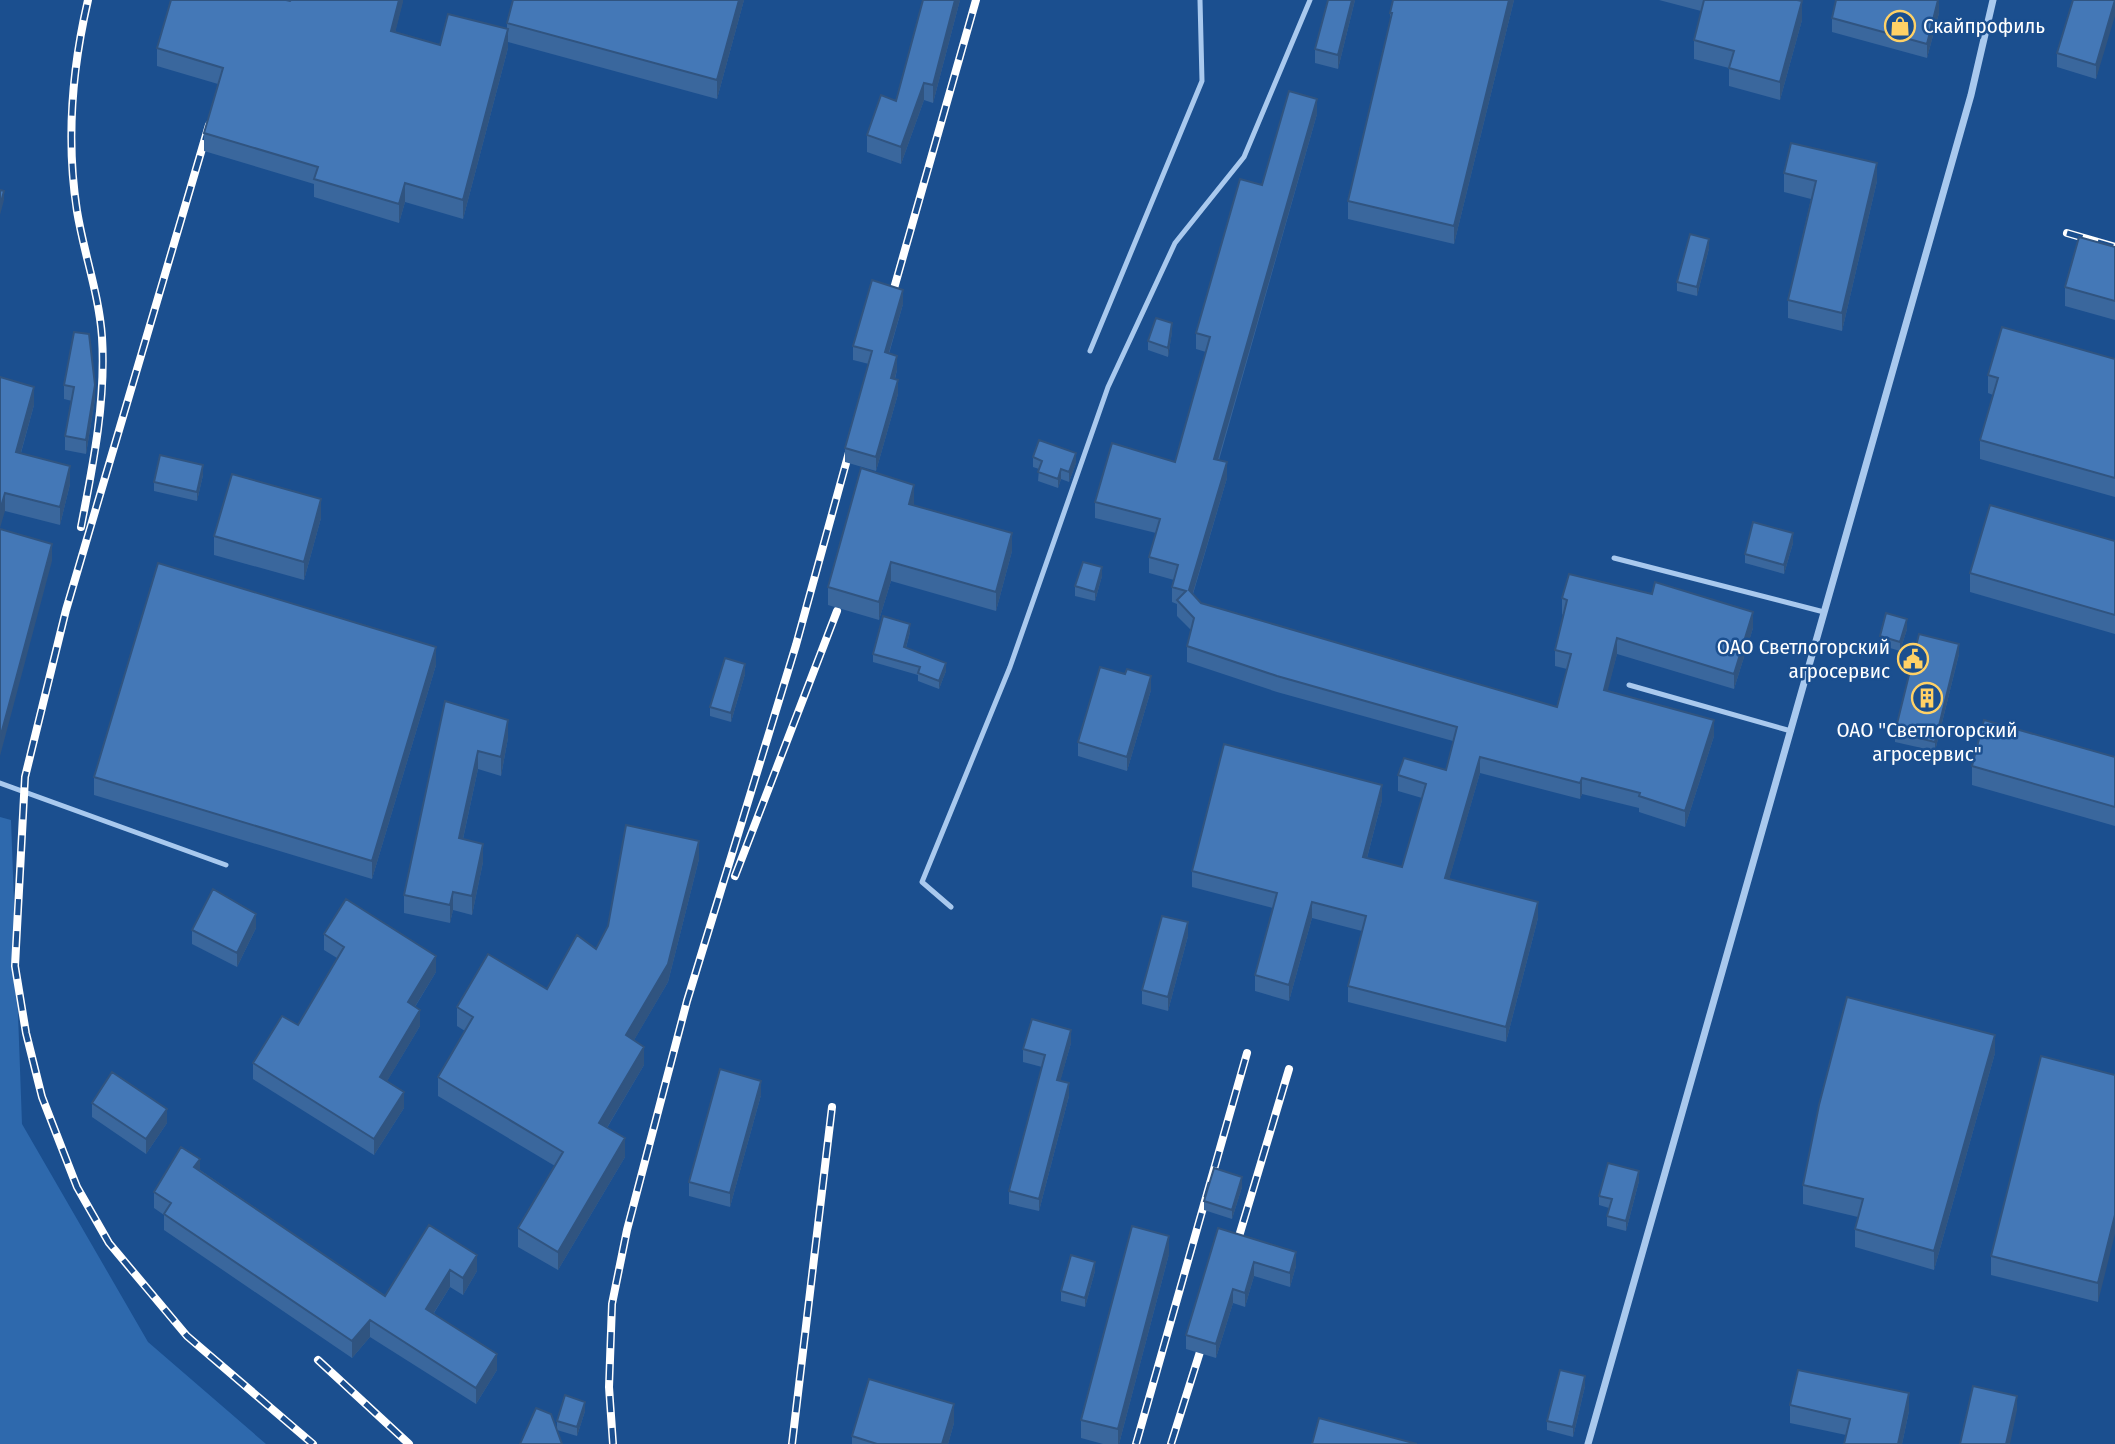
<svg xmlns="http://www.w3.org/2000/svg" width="2115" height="1444" viewBox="0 0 2115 1444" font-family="'Fira Sans Condensed',sans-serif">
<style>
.green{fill:#2e69ad}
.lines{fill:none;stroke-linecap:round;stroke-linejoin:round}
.service{stroke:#a9c9ee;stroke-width:5}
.minor{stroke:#a9c9ee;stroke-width:7}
.rail-casing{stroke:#fff;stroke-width:8}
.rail{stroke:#1b4f8f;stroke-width:5;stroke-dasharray:16;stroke-linecap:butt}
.wall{fill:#3a679d}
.shaded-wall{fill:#305480}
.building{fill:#4478b7;stroke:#305480;stroke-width:2}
.labels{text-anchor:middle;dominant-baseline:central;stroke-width:5;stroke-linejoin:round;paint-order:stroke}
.poi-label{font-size:21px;fill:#fff;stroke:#1b4f8f;text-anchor:start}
</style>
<rect width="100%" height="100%" fill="#1b4f8f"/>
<path class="green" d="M0,817L11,820L22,1124L148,1342L266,1444H0Z"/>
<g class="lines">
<path class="service" d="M1090,351L1202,81L1200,0
M1614,558L1824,612
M1629,685L1791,731
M0,783L226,865
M951,907L922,882L1010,667L1108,387L1175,243L1244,157L1310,0"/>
<path class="minor" d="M1588,1444L1971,95L1993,0"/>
<g class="rail-casing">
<path id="rail" d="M209,125L66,610L25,777L15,966L26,1033L42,1097L77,1187L109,1243L187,1336L313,1444
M2067,233L2115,247
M889,306L976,0
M81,527C93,465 106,401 102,337C99,294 84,254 77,211C66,141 72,69 88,0
M735,876L837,611
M1234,1253L1289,1069
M318,1360L409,1444
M613,1444L609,1387L612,1304L627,1230L687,1001L796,645L851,445
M792,1444L832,1107
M1136,1444L1247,1053
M1171,1444L1205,1336"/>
</g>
<use href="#rail" class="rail"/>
</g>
<path class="wall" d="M403,0L395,32L440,45L507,29V23L744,0L717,99L508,42V48L463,219L405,202L399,223L314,197V184L204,151V133L218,84L157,66V48L290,1Z
M960,0L933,103L924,100L901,164L867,152V135L896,101Z
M1355,0L1338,69L1315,63V49Z
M1393,0H1514L1454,244L1348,219V201L1390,24V13Z
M1659,0H1797L1802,20L1780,100L1729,86V68L1694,59V40L1701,11Z
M2115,0L2096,79L2057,67V53Z
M1939,13L1927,58L1832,32V18Z
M1317,114L1219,460L1227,478L1193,594L1201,603L1557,707L1567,669L1555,666V650L1563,615L1562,614V598L1753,628L1734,689L1617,654L1607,691L1714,736L1685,827L1639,812V808L1582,794L1580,799L1480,773L1449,879L1538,918L1506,1042L1348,1002V986L1362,931L1312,918L1289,1001L1255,991V975L1273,908L1192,887V871L1382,800L1367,858L1402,867L1422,798L1398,791V775L1446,770L1453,741L1277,692L1187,662V646L1191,630L1177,616V604L1172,602V587L1174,580L1149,573V557L1156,533L1095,518V502L1175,462L1206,352L1196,349V333L1262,185Z
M1784,173L1877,181L1842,331L1788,318V300L1811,199L1784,192Z
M2115,247V320L2065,306V287Z
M1709,248L1697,296L1677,291V282Z
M903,304L889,354L897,370L895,379L898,394L876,471L845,462V448L869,364L853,360V346Z
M74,332L95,399L86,454L65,450V436L72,401L64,399V385Z
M1172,332L1168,357L1148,350V341Z
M2115,359V497L1980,459V440L1993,395L1988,393V375Z
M0,377L34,405L21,453L70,484L60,525L5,511Z
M1033,457L1076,463L1069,482L1061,479L1058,488L1038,481L1039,469L1033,467Z
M203,475L197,501L154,491V482Z
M914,503V505L1012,551L996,611L891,581L879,620L828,605V587Z
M321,518L304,580L214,555V536Z
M2115,541V634L1970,592V573Z
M1793,543L1784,574L1745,563V554Z
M1102,576L1095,601L1075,596V586Z
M1907,629L1900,651L1880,645V636Z
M910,632L906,648L946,671L939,689L918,681V675L873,662V654Z
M1959,654L1935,751L1895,742V732Z
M436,665L372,879L94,795V777Z
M745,674L731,722L710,716V707Z
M1151,690L1127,771L1078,756V742Z
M445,701L508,738L501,776L478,769L463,839L483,862L472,915L453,910L450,923L404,913V895Z
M2115,757V826L1972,785V766Z
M699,859L668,982L634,1040L644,1065L607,1128L625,1157L558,1270L518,1247V1228L555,1166L438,1096V1077L465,1031L457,1026V1007L547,989Z
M256,928L237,967L192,944V930Z
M324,934L436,972L415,1007L420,1026L387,1081L404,1108L374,1155L253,1079V1063L298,1025L337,958L324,950Z
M1188,936L1168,1011L1142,1004V990Z
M1071,1043L1060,1081L1069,1096L1039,1211L1009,1204V1191L1042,1067L1023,1062V1049Z
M1995,1053L1934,1270L1855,1247V1229L1858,1217L1803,1204V1185Z
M2115,1075L2098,1302L1991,1275V1256Z
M761,1095L730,1207L689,1196V1182Z
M92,1103L167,1123L146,1154L92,1117Z
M200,1170L385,1296L429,1225L477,1271L463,1295L450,1287L434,1313L497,1370L476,1404L370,1337L352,1358L164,1230V1215L154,1208V1192Z
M1639,1181L1626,1231L1607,1226V1216L1609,1208L1599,1205V1196Z
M1242,1187L1232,1219L1204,1210V1201Z
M1218,1228L1296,1266L1290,1287L1254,1276L1245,1307L1233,1303L1216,1358L1186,1349V1335Z
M1169,1254L1119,1444H1103L1081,1438V1420Z
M1095,1271L1085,1307L1061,1301V1291Z
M1585,1386L1573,1437L1547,1430V1421Z
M1790,1405L1909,1411L1902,1444H1844L1846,1435L1790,1423Z
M585,1411L577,1436L557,1430V1421Z
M954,1423L948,1444H852V1436Z"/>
<path class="shaded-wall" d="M399,0H403V2L391,49V31Z
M739,0H744L717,99V80Z
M955,0H960L933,103V85Z
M1352,0H1355L1338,69V55Z
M1509,0H1514L1454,244V226Z
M1939,0V13L1927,58V44Z
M1802,1V20L1780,100V82Z
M2115,2V16L2096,79V65Z
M508,29V48L463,219V200Z
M924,83V100L901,164V147Z
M1317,99V114L1214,474V459Z
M1877,163V181L1842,331V313Z
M405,183V202L399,223V204Z
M4,191V200L0,215V206Z
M1709,239V248L1697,296V287Z
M903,290V304L885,366V352Z
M1172,323V332L1168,357V348Z
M897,356V370L891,392V378Z
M898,380V394L876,471V457Z
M95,385V399L86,454V440Z
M34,387V405L16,470V452Z
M1076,453V463L1069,482V472Z
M1227,462V478L1189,606V590Z
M203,465V475L197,501V492Z
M70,466V484L60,525V507Z
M1061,469V479L1058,488V479Z
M914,485V503L909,522V504Z
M5,493V511L0,528V510Z
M321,499V518L304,580V562Z
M1012,533V551L996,611V592Z
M1793,533V543L1784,574V565Z
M52,544V561L0,756V738Z
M891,562V581L879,620V602Z
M1102,567V576L1095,601V592Z
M1753,612V628L1734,689V674Z
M1907,619V629L1900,651V642Z
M910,624V632L904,655V647Z
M1617,638V654L1604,706V690Z
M1959,644V654L1935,751V742Z
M436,647V665L372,879V861Z
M946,663V671L939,689V681Z
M745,664V674L731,722V713Z
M1151,676V690L1127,771V757Z
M508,720V738L501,776V757Z
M1714,720V736L1685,827V811Z
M478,751V769L459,857V838Z
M1480,757V773L1445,894V878Z
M1582,778V794L1580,799V783Z
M1382,785V800L1363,873V857Z
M699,841V859L668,982L626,1054V1035Z
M483,844V862L472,915V896Z
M453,892V910L450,923V905Z
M1312,902V918L1289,1001V985Z
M1538,902V918L1506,1042V1027Z
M256,914V928L237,967V953Z
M1188,922V936L1168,1011V997Z
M436,956V972L408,1018V1002Z
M420,1010V1026L380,1093V1077Z
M1071,1030V1043L1057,1093V1080Z
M1995,1035V1053L1934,1270V1251Z
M644,1047V1065L599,1141V1123Z
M761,1081V1095L730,1207V1193Z
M1069,1083V1096L1039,1211V1199Z
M404,1092V1108L374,1155V1139Z
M167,1109V1123L146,1154V1139Z
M625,1138V1157L558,1270V1252Z
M200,1159V1175L194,1167Z
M1639,1171V1181L1626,1231V1221Z
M1242,1177V1187L1232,1219V1210Z
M2115,1215V1234L2098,1302V1283Z
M1169,1236V1254L1119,1444H1118V1429Z
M1296,1252V1266L1290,1287V1273Z
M477,1255V1271L463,1295V1278Z
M1095,1262V1271L1085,1307V1298Z
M1254,1262V1276L1245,1307V1293Z
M450,1270V1287L426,1325V1309Z
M1233,1289V1303L1216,1358V1344Z
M370,1320V1337L352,1358V1341Z
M497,1354V1370L476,1404V1388Z
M1585,1376V1386L1573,1437V1427Z
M1909,1393V1411L1902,1444H1898Z
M2017,1396V1410L2010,1444H2006Z
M585,1402V1411L577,1436V1427Z
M954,1404V1423L948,1444H942Z"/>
<path class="building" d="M171,0H286L290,1L291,0H399L391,31L440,45L448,14L508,29L463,200L405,183L399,204L314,179L318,167L204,133L223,68L157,48Z
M513,0H739L717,80L507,23Z
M923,0H955L933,85L924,83L901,147L867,135L881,95L896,101Z
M1328,0H1352L1338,55L1315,49Z
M1393,0H1509L1454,226L1348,201L1392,13H1390Z
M1704,0H1797L1802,1L1780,82L1729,68L1734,51L1694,40Z
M1836,0H1938L1927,44L1832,18Z
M2073,0H2115L2096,65L2057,53Z
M1289,91L1317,99L1214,459L1227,462L1189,590L1201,603L1557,707L1571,654L1555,650L1567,600L1562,598L1569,574L1652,594L1655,582L1753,612L1734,674L1617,638L1604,690L1714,720L1685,811L1639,796L1640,793L1582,778L1580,783L1480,757L1445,878L1538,902L1506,1027L1348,986L1366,916L1312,902L1289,985L1255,975L1277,893L1192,871L1224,744L1382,785L1363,857L1402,867L1426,784L1398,775L1404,758L1446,770L1457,727L1277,676L1187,646L1194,618L1177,600L1186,591L1172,587L1178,565L1149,557L1160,519L1095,502L1112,443L1175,462L1210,337L1196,333L1240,179L1262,185Z
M1791,143L1877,163L1842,313L1788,300L1816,181L1784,173Z
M0,190L4,191L0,206Z
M1690,234L1709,239L1697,287L1677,282Z
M2079,237L2115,247V301L2065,287Z
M872,280L903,290L885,352L897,356L891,378L898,380L876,457L845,448L872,351L853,346Z
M1156,318L1172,323L1168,348L1148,341Z
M2002,327L2115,359V478L1980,440L1998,378L1988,375Z
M74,332L89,334L95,385L86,440L65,436L74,387L64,385Z
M0,377L34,387L16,452L70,466L60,507L5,493L0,510Z
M1039,440L1076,453L1069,472L1061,469L1058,479L1038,472L1042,461L1033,457Z
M160,455L203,465L197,492L154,482Z
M861,468L914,485L909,504L1012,533L996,592L891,562L879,602L828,587Z
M232,474L321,499L304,562L214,536Z
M1990,505L2115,541V615L1970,573Z
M1753,522L1793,533L1784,565L1745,554Z
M0,529L52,544L0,738Z
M1083,562L1102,567L1095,592L1075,586Z
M158,563L436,647L372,861L94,777Z
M1886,613L1907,619L1900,642L1880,636Z
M883,616L910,624L904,647L946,663L939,681L918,673L920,667L873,654Z
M1919,634L1959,644L1935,742L1895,732Z
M725,658L745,664L731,713L710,707Z
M1100,667L1125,674L1127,669L1151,676L1127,757L1078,742Z
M445,701L508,720L501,757L478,751L459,838L483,844L472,896L453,892L450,905L404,895Z
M1984,720L2115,757V807L1972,766Z
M626,825L699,841L668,964L626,1035L644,1047L599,1123L625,1138L558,1252L518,1228L563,1152L438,1077L473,1017L457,1007L488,954L547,989L577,935L596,949L608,926Z
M213,889L256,914L237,953L192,930Z
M346,899L436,956L408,1002L420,1010L380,1077L404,1092L374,1139L253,1063L282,1016L298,1025L344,947L324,934Z
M1162,916L1188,922L1168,997L1142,990Z
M1847,997L1995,1035L1934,1251L1855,1229L1863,1199L1803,1185L1819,1105Z
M1032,1019L1071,1030L1057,1080L1069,1083L1039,1199L1009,1191L1045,1055L1023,1049Z
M2041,1056L2115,1075V1215L2098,1283L1991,1256Z
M720,1069L761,1081L730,1193L689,1182Z
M112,1072L167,1109L146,1139L92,1103Z
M181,1147L200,1159L194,1167L385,1296L429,1225L477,1255L463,1278L450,1270L426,1309L497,1354L476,1388L370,1320L352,1341L164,1214L171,1203L154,1192Z
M1608,1163L1639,1171L1626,1221L1607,1216L1612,1199L1599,1196Z
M1214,1168L1242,1177L1232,1210L1204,1201Z
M1132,1226L1169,1236L1118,1429L1081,1420Z
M1218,1228L1296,1252L1290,1273L1254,1262L1245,1293L1233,1289L1216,1344L1186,1335Z
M1071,1255L1095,1262L1085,1298L1061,1291Z
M1560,1370L1585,1376L1573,1427L1547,1421Z
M1798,1370L1909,1393L1898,1444H1844L1850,1419L1790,1405Z
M869,1379L954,1404L942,1444H877L852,1436Z
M1973,1386L2017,1396L2006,1444H1960Z
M565,1395L585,1402L577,1427L557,1421Z
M536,1408L551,1414L562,1444H520Z
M1319,1418L1417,1444H1312Z"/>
<defs>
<g id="shop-ring" transform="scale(1.575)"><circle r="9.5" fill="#1b4f8f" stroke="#ffd166" stroke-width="1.5"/><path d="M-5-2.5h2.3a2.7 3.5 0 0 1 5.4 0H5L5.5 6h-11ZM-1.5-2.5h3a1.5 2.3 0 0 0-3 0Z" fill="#ffd166"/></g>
<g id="civic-ring" transform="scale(1.575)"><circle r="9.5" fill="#1b4f8f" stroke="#ffd166" stroke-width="1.5"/><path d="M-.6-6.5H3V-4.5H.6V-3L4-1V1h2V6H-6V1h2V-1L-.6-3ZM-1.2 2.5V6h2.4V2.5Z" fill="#ffd166"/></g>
<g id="building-ring" transform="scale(1.575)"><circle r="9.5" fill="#1b4f8f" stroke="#ffd166" stroke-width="1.5"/><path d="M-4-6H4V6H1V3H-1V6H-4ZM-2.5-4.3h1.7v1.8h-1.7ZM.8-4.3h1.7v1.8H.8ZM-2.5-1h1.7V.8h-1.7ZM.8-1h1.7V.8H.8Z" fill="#ffd166"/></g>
</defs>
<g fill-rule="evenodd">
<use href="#shop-ring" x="1900" y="26"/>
<use href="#civic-ring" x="1913" y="659"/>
<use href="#building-ring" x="1927" y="698"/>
</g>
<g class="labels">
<g class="poi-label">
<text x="1923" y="26">Скайпрофиль</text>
<text x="1890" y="647" text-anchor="end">ОАО Светлогорский<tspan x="1890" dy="24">агросервис</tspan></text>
<text x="1927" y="730" text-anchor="middle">ОАО "Светлогорский<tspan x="1927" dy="24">агросервис"</tspan></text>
</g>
</g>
</svg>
